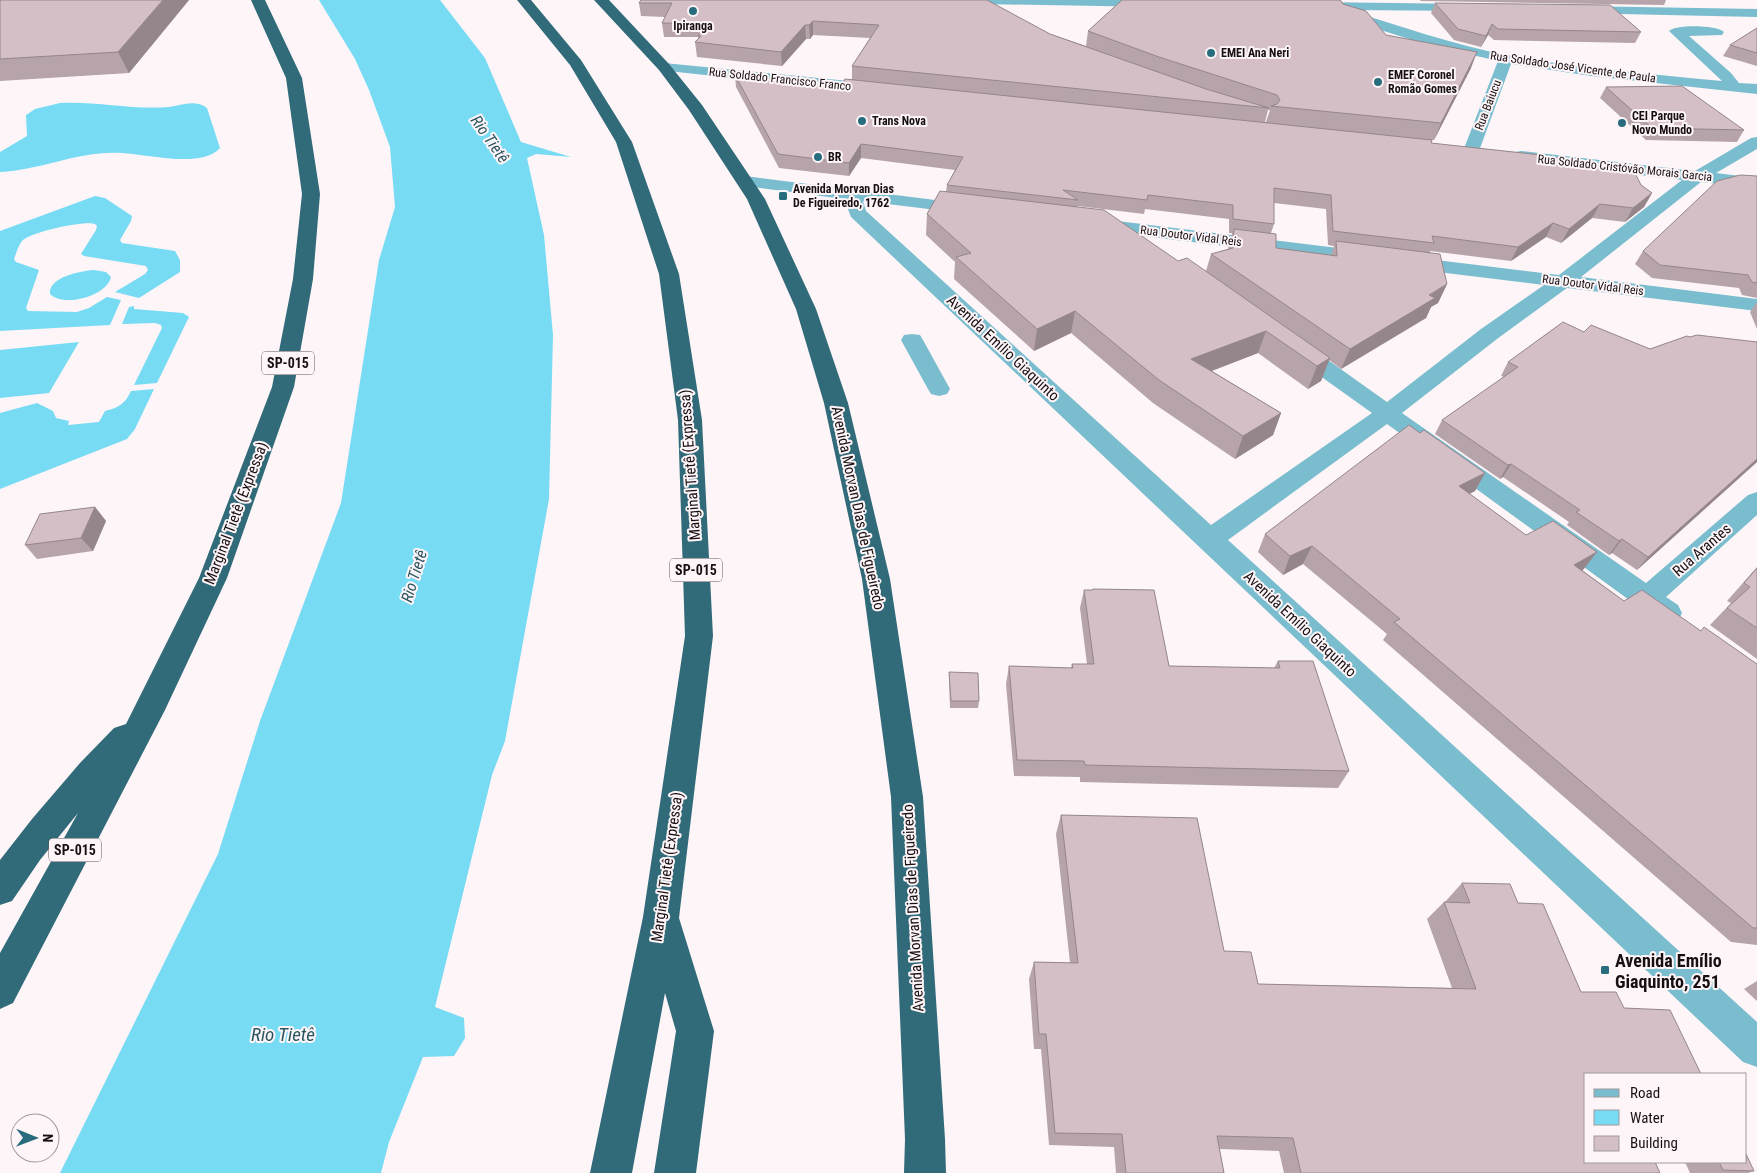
<svg xmlns="http://www.w3.org/2000/svg" width="1757" height="1173" viewBox="0 0 1757 1173" font-family="'Roboto Condensed',sans-serif">
<style>
.water{fill:#77dbf4}
.lines{fill:none;stroke-linecap:round;stroke-linejoin:round}
.minor{fill:#7abdce;fill-rule:evenodd}
.highway{fill:#316b79;fill-rule:evenodd}
.wall{fill:#b6a4aa;fill-rule:evenodd}
.shaded-wall{fill:#94868b}
.building{fill:#d4bfc6;stroke:#94868b}
.poi-dot{fill:#286d7d;stroke:#fef5f8;stroke-width:2}
.labels{text-anchor:middle;dominant-baseline:central;stroke-width:4;stroke-linejoin:round;paint-order:stroke}
.far-poi-label{font-size:12px;font-weight:bold;fill:#171013;stroke:#fef5f8;text-anchor:start}
.far-street-label{font-size:12px;fill:#171013;stroke:#fef5f8}
.shield{fill:#fef5f8;stroke:#5c5558;stroke-width:1}
.shield-label{font-size:14px;font-weight:bold;fill:#171013}
.street-label{font-size:15px;fill:#171013;stroke:#fef5f8}
.water-label{font-size:16px;font-style:italic;fill:#2a5661;stroke:#fef5f8}
.near-poi-label{font-size:18px;font-weight:bold;fill:#171013;stroke:#fef5f8;text-anchor:start}
.near-water-label{font-size:19px;font-style:italic;fill:#2a5661;stroke:#fef5f8}
</style>
<rect width="100%" height="100%" fill="#fef5f8"/>
<path class="water" d="M319,0H440L485,58L521,142L571,157L536,154L527,158L544,235L553,335L549,499L505,741L492,775L435,1007L464,1018L465,1038L454,1056L423,1057L389,1142L381,1173H60L218,854L260,721L341,503L379,260L395,207L390,147L369,90L355,59Z
M60,103C96,101 133,110 169,107C181,105 196,99 207,108L220,148C202,169 146,154 122,153C81,150 41,170 0,172V152L27,136L26,115L35,109Z
M95,196L105,198L132,216L131,221L120,240L122,243L175,251L180,260V272L139,298L115,292L145,274L148,270L146,266L84,256L81,254L96,230L97,226L95,224C85,220 30,232 22,241C18,246 16,254 14,259L16,262L39,270L26,308L28,311L77,312L89,308L107,297L121,300L110,325L0,331V231Z
M94,270L106,272L111,277C107,296 64,308 50,294C48,277 81,271 94,270Z
M134,306V309L183,313L189,317L157,383L134,385L162,328L161,325L155,323L122,324L129,307Z
M79,342L49,393L0,398V350Z
M154,389L135,429L127,439L0,489V413L37,403L53,411L56,418L69,421L68,425L99,422L105,411C118,408 125,404 131,391Z"/>
<g class="lines">
<path class="minor" d="M974,0H1160L1163,3L1156,7L981,4Z
M1316,2L1471,4L1478,8L1476,11L1346,10C1400,25 1452,45 1507,55C1578,68 1650,74 1722,81L1669,31C1675,24 1718,25 1724,32L1722,35L1689,36L1731,73L1739,83L1757,84V94L1591,76L1511,64L1479,151L1477,155H1465L1463,151L1498,61L1425,44L1339,17L1337,14L1342,10L1311,9L1309,6Z
M1579,6L1757,9V17L1574,13L1572,10Z
M664,63L879,84L884,86L887,89L884,92L879,94L659,70L657,67L659,64Z
M1757,137V149L1716,173L1757,178V188L1701,182L1581,277L1757,299V311L1567,288L1497,339L1402,413L1646,583L1748,495L1757,492V515L1666,597L1678,605L1682,613L1678,621L1668,624L1658,621L1387,424L1228,540L1757,1022V1067L1743,1062L851,217L844,199L745,186L739,185L736,181L739,177L745,176L975,205L978,209L975,213L969,214L863,201L866,211L1211,525L1372,413L1288,353L1285,348L1288,343L1296,341L1304,343L1387,402L1481,329L1544,285L1093,230L1086,228L1084,224L1086,220L1093,218L1559,275L1682,180L1521,161L1515,160L1512,156L1515,152L1521,151L1695,171L1751,138Z
M912,334L920,335L923,340L950,389L947,394L939,396L931,394L928,389L901,340L904,335Z"/>
<path class="highway" d="M251,0H265L302,78L320,194L313,279L294,387L227,578L165,710L13,1003L0,1009V953L78,813L40,860L12,901L0,905V860L32,819L80,763L114,728L126,724L199,578L272,387L293,279L302,194L286,78Z
M517,0H531L581,60L632,142L679,274L702,420L713,636L679,918L714,1031L696,1173H654L676,1031L665,993L632,1173H590L643,917L685,636L678,420L659,274L616,142L570,65Z
M594,0H609L669,64L702,105L765,199L816,309L848,403L890,579L923,797L945,1139L946,1173H904L905,1139L891,797L862,579L824,403L796,309L747,199L689,110L659,70Z"/>
</g>
<path class="wall" d="M0,0H189L129,73L0,81Z
M641,0L1050,34L1086,46L1088,31L1122,0H1341L1343,4L1386,35L1471,68L1434,140H1432L1431,143L1560,163L1641,185L1652,193L1644,207L1625,222L1592,218L1561,243L1546,237L1511,261L1430,251V253L1447,284L1438,303L1431,307L1426,318L1341,369L1329,360L1321,381L1308,389L1258,353L1212,371L1281,413L1273,435L1235,459L1153,403L1071,333L1034,351L954,279L955,262L926,235L927,214L946,192L947,185L955,170L861,158L849,176L779,168L736,87L735,75L840,86L852,80V66L870,38L813,35L810,39H806L782,66L697,57L695,42L698,39V37H664L662,23L665,17L641,16L639,3ZM1268,110H1270L1266,122H1265ZM1274,203L1326,209L1328,245L1334,246L1331,255L1276,248L1271,233L1274,224ZM1078,206L1144,214L1145,209L1229,219V233H1232L1228,249L1211,254L1206,271L1178,261L1077,207Z
M1420,0H1666L1664,5L1421,1Z
M1435,3L1641,32L1635,43L1494,40L1488,35L1481,47L1454,40L1431,13Z
M1757,28V66L1723,56L1730,45Z
M1606,87L1744,130L1737,142L1646,140L1600,98Z
M1757,176V298L1742,295L1739,288L1652,278L1635,264L1643,251Z
M1757,302V329L1750,312Z
M1584,332L1650,349L1690,337L1756,342L1757,341V462L1637,570L1612,553L1609,555L1567,525L1569,522L1503,477L1500,479L1435,434L1442,420L1504,377L1501,376L1508,362Z
M1420,433L1485,473L1475,491L1469,494L1526,535L1597,552L1582,570L1624,601L1701,631L1757,664V945L1731,942L1383,640L1387,634L1303,564L1283,575L1258,552L1265,534Z
M95,507L106,521L93,551L37,559L25,545Z
M1757,567V659L1710,625L1731,603L1727,601Z
M1093,589L1169,666L1274,668L1278,661L1349,771L1338,788L1080,782V777L1014,776L1006,684L1009,666L1071,668L1072,664H1087L1080,608L1084,590H1093Z
M949,672L979,701L978,708H950L949,679Z
M1061,815L1224,951L1258,984L1452,988L1427,919L1444,902H1445L1462,883L1586,1074L1660,1173H1284L1279,1151L1219,1149L1224,1173H1116L1114,1147L1049,1145L1041,1049H1034L1029,979L1034,962L1070,963L1056,834Z
M1757,981V1001L1744,989Z
M1685,1162H1746L1754,1171L1748,1173H1690Z"/>
<path class="shaded-wall" d="M163,0H189L129,73L118,52Z
M813,21V35L810,39L809,25Z
M1492,24L1488,35L1481,47L1486,36Z
M805,25L806,39L782,66L781,52Z
M1477,52L1471,68L1434,140L1441,123Z
M861,144V158L849,176V163Z
M1652,193L1644,207L1625,222L1633,208Z
M1600,204L1592,218L1561,243L1569,229Z
M1553,223L1546,237L1511,261L1518,247Z
M1447,284L1438,303L1431,307L1426,318L1341,369L1350,349Z
M1075,311L1071,333L1034,351L1037,329Z
M1266,331L1258,353L1185,381L1191,359Z
M1330,358L1321,381L1308,389L1317,366Z
M1281,413L1273,435L1235,459L1243,436Z
M1757,459V462L1637,570L1648,557Z
M1511,464L1503,477L1500,479L1508,465Z
M1485,473L1475,491L1448,505L1459,486Z
M95,507L106,521L93,551L81,538Z
M1622,539L1612,553L1609,555L1619,541Z
M1312,546L1303,564L1283,575L1290,556Z
M1597,552L1583,570L1561,583L1574,565Z"/>
<path class="building" d="M0,0H163L118,52L0,59Z
M641,0H987L1050,34L1206,89L1269,108L852,66L879,25L813,21L809,25H805L781,52L695,42L701,36H698L710,24L662,23L672,3H639Z
M1122,0H1340L1343,4L1366,11L1386,35L1477,52L1441,123L1271,106L1277,104L1280,100L1277,95L1159,57L1088,31Z
M1435,3L1610,5L1641,32L1498,29L1492,24L1486,36L1458,29Z
M1757,28V53L1730,45Z
M735,75L840,86L845,79L1432,140L1431,143L1541,155L1558,158L1560,163L1634,171L1641,185L1652,193L1633,208L1600,204L1569,229L1553,223L1518,247L1432,236L1434,243L1333,231L1331,195L1274,188V224L1233,219V205L1148,195L1147,200L1063,190L1078,200L947,185L963,157L861,144L849,163L778,154Z
M1682,86L1744,130L1652,128L1606,87Z
M1740,175L1757,176V283L1752,282L1748,275L1660,265L1643,251L1717,181Z
M940,191L1104,210L1178,261L1187,258L1330,358L1317,366L1266,331L1191,359L1281,413L1243,436L1159,380L1075,311L1037,329L956,257L971,253L927,214Z
M1234,229L1276,234V248L1337,256L1336,241L1440,254L1447,284L1429,295L1435,298L1350,349L1211,254L1233,248Z
M1563,322L1584,332L1591,325L1650,349L1687,336L1690,337L1697,335L1757,342V459L1648,557L1622,539L1619,541L1576,512L1580,510L1511,464L1508,465L1442,420L1518,367L1508,362Z
M1409,425L1420,433L1424,430L1485,473L1459,486L1526,535L1553,521L1597,552L1574,565L1624,601L1642,590L1701,631L1704,627L1757,664V928H1753L1394,622L1400,619L1312,546L1290,556L1265,534Z
M95,507L81,538L25,545L40,514Z
M1757,568V628L1727,608L1750,587L1744,583Z
M1093,589L1154,590L1169,666L1280,668L1278,661H1313L1349,771L1085,765L1084,761L1017,760L1009,666L1073,668L1072,664H1094L1084,590H1093Z
M949,672L978,673L979,701H951Z
M1061,815L1197,818L1224,951L1251,952L1258,984L1476,989L1444,902L1470,903L1462,883L1510,884L1518,903L1543,904L1581,992H1616L1624,1008L1670,1010L1701,1074H1586V1162H1655L1660,1173H1301L1293,1138L1217,1136L1224,1173H1126L1122,1134L1055,1133L1046,1034H1039L1034,962L1078,963Z
M1746,1154L1754,1171L1723,1170L1719,1162H1746Z"/>
<g class="poi-dot">
<circle cx="693" cy="11" r="5"/>
<circle cx="1211" cy="53" r="5"/>
<circle cx="1378" cy="82" r="5"/>
<circle cx="862" cy="121" r="5"/>
<circle cx="1622" cy="123" r="5"/>
<circle cx="818" cy="157" r="5"/>
<rect x="778" y="191" width="10" height="10" rx="2.5"/>
<rect x="1600" y="965" width="10" height="10" rx="2.5"/>
</g>
<g class="labels">
<g class="far-poi-label">
<text x="693" y="26" text-anchor="middle">Ipiranga</text>
<text x="1221" y="53">EMEI Ana Neri</text>
<text x="1388" y="75">EMEF Coronel<tspan x="1388" dy="14">Romão Gomes</tspan></text>
<text x="1632" y="116">CEI Parque<tspan x="1632" dy="14">Novo Mundo</tspan></text>
<text x="872" y="121">Trans Nova</text>
<text x="828" y="157">BR</text>
<text x="793" y="189">Avenida Morvan Dias<tspan x="793" dy="14">De Figueiredo, 1762</tspan></text>
</g>
<g class="far-street-label">
<text transform="translate(1573 67) rotate(8)">Rua Soldado José Vicente de Paula</text>
<text transform="translate(780 79) rotate(6)">Rua Soldado Francisco Franco</text>
<text transform="translate(1488 105) rotate(-69)">Rua Baiucu</text>
<text transform="translate(1625 168) rotate(6)">Rua Soldado Cristóvão Morais Garcia</text>
<text transform="translate(1191 236) rotate(7)">Rua Doutor Vidal Reis</text>
<text transform="translate(1593 285) rotate(7)">Rua Doutor Vidal Reis</text>
</g>
<g class="shield">
<rect x="262" y="351.5" width="52" height="23" rx="4"/>
<rect x="670" y="558.5" width="52" height="23" rx="4"/>
<rect x="49" y="838.5" width="52" height="23" rx="4"/>
</g>
<g class="shield-label">
<text x="288" y="363">SP-015</text>
<text x="696" y="570">SP-015</text>
<text x="75" y="850">SP-015</text>
</g>
<g class="street-label">
<text transform="translate(1003 348) rotate(43)">Avenida Emílio Giaquinto</text>
<text transform="translate(690 465) rotate(-94)">Marginal Tietê (Expressa)</text>
<text transform="translate(858 508) rotate(78)">Avenida Morvan Dias de Figueiredo</text>
<text transform="translate(236 513) rotate(-69)">Marginal Tietê (Expressa)</text>
<text transform="translate(1702 550) rotate(-41)">Rua Arantes</text>
<text transform="translate(1300 624) rotate(43)">Avenida Emílio Giaquinto</text>
<text transform="translate(667 867) rotate(-82)">Marginal Tietê (Expressa)</text>
<text transform="translate(913 908) rotate(-93)">Avenida Morvan Dias de Figueiredo</text>
</g>
<g class="water-label">
<text transform="translate(490 139) rotate(55)">Rio Tietê</text>
<text transform="translate(414 576) rotate(-73)">Rio Tietê</text>
</g>
<g class="near-poi-label">
<text x="1615" y="960">Avenida Emílio<tspan x="1615" dy="21">Giaquinto, 251</tspan></text>
</g>
<g class="near-water-label">
<text x="283" y="1034">Rio Tietê</text>
</g>
</g>
<rect x="1584" y="1073" width="162" height="90" fill="#fef5f8" stroke="#a2999c"/>
<rect x="1594" y="1089" width="25" height="8" fill="#7abdce" stroke="#a2999c"/>
<text x="1630" y="1098" font-size="15" fill="#171013">Road</text>
<rect x="1594" y="1110" width="25" height="15" fill="#77dbf4" stroke="#a2999c"/>
<text x="1630" y="1123" font-size="15" fill="#171013">Water</text>
<rect x="1594" y="1136" width="25" height="15" fill="#d4bfc6" stroke="#a2999c"/>
<text x="1630" y="1148" font-size="15" fill="#171013">Building</text>
<g transform="translate(35 1138) rotate(91)"><circle r="24" fill="#fef5f8" stroke="#a2999c"/>
<path d="M0-4L9 19L0 12L-9 19Z" fill="#286d7d"/>
<text y="-8" font-size="14" font-weight="bold" text-anchor="middle" fill="#171013">N</text>
</g>
</svg>
